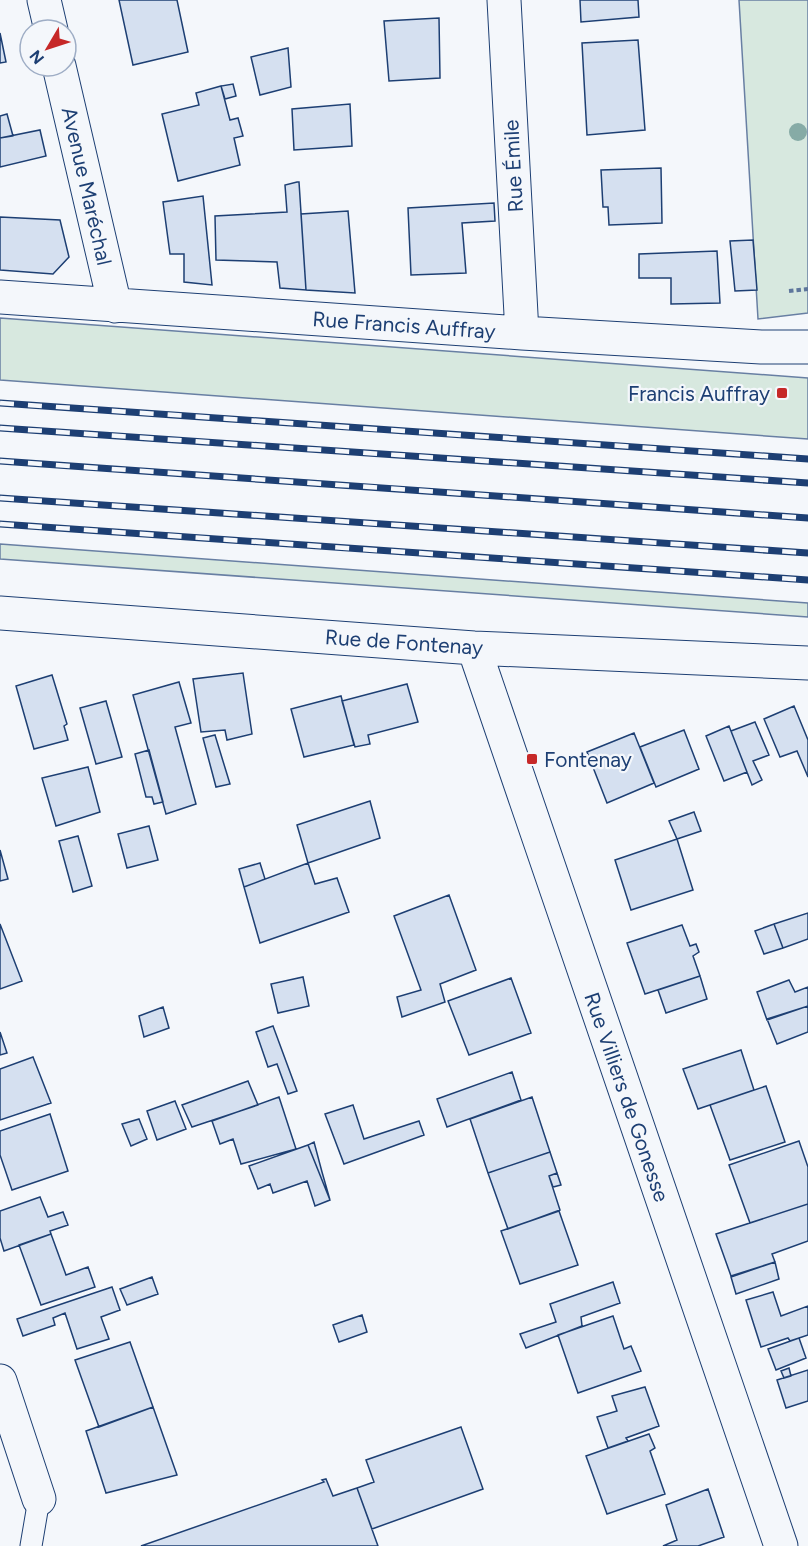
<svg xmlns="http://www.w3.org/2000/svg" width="808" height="1546" viewBox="0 0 808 1546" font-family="Figtree,sans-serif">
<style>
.green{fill:#d7e8df;stroke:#687fa3;stroke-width:1.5}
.building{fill:#d5e0f0;stroke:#1d3f73;stroke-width:1.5}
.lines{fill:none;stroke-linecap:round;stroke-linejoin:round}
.lane-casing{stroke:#1d3f73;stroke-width:23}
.street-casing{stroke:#1d3f73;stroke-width:35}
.path{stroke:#5e769c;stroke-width:4;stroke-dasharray:4.5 3;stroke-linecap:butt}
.lane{stroke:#f4f7fb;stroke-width:21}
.street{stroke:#f4f7fb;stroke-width:33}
.rail-casing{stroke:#1d3f73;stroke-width:7}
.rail{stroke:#f4f7fb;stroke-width:4.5;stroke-dasharray:14;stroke-linecap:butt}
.tree{fill:#86aba6}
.poi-dot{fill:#c62828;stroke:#f4f7fb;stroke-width:2}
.labels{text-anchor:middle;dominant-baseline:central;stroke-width:4.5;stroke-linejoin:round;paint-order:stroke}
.street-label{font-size:21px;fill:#1d3f73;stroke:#f4f7fb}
.poi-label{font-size:21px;fill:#1d3f73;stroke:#f4f7fb;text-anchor:end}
</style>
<rect width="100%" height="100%" fill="#f4f7fb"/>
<path class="green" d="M739,0H808V313L758,319Z
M0,318L808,378V439L0,380Z
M0,544L808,603V617L0,559Z"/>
<path class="building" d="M119,0H177L188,52L133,65Z
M580,0H638L639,17L581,22Z
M439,18L440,78L389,81L384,21Z
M0,33L6,62L0,63Z
M638,40L645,130L587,135L582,43Z
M288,48L291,87L260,95L251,57Z
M233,84L236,96L225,99L221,86Z
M221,86L230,120L238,118L243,136L234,138L240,165L178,181L162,114L199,105L196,93Z
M350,104L352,146L294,150L292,109Z
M7,114L13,136L0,138V116Z
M40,130L46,156L0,167V138Z
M661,168L662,223L609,225L608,207H603L601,170Z
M297,182H299L306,290L280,288L277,262L216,260L215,216L287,212L285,185Z
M203,196L212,285L184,282V254H170L163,202Z
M494,203L495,221L462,223L466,273L411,275L408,208Z
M348,211L355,293L306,290L301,214Z
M0,217L60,220L69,257L53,274L0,270Z
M753,240L757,290L735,291L730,241Z
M717,251L720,303L671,304V278H639V254Z
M243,673L252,734L227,740L225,730L201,732L193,679Z
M52,675L67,724L64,726L68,740L34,749L16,686Z
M179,682L191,723L175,727L196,804L166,814L133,695Z
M407,684L418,722L368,735L370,744L355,747L342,701Z
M341,696L354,745L304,757L291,709Z
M106,701L122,757L96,764L80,708Z
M794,706L808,740V777L797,751L780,757L764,719Z
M755,722L769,755L753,761L762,780L752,785L731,731Z
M729,726L747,772L724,781L706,736Z
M684,730L699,769L656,787L640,747Z
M634,733L654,783L607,803L587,752Z
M215,735L230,784L216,787L203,738Z
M149,750L163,802L154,804L152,797H146L135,754Z
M88,767L100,812L56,826L42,778Z
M370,801L380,838L308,863L297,825Z
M694,812L701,831L677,839L669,821Z
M149,826L158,860L127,868L118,834Z
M78,836L92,886L73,892L59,841Z
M677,839L693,890L631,910L615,860Z
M0,850L8,879L0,881Z
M260,863L265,879L244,887L239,869Z
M308,863L315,884L337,878L349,912L260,943L244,887Z
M449,895L476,970L440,984L445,1002L402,1017L397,997L421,990L394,916Z
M808,913V939L783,948L774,924Z
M0,924L22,981L0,989Z
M774,924L783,948L764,954L755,931Z
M682,925L690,946L696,944L699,952L693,956L700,976L645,994L627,943Z
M700,976L707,999L666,1013L658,990Z
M303,977L309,1006L278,1013L271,984Z
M511,978L531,1033L469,1055L448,1001Z
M789,980L795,992L808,987V1006L767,1020L757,992Z
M808,1006V1032L777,1044L767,1019Z
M163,1007L169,1028L144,1037L139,1016Z
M273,1026L297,1091L288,1094L277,1064L268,1067L256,1032Z
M0,1032L7,1053L0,1055Z
M741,1050L754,1090L698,1109L683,1069Z
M33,1057L51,1103L0,1120V1069Z
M512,1072L521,1100L447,1127L437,1099Z
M248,1081L258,1105L192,1127L182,1105Z
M766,1086L785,1142L730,1160L710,1105Z
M279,1097L296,1149L241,1164L233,1139L220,1144L212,1121Z
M532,1097L550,1152L488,1173L470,1119Z
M175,1101L186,1129L157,1140L147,1111Z
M353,1105L364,1139L419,1121L424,1135L344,1164L325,1114Z
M50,1114L68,1171L12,1190L0,1155V1131Z
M139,1119L147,1139L131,1146L122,1124Z
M799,1141L808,1167V1204L750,1223L729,1165Z
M314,1142L322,1172L330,1200L308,1145Z
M308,1145L330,1200L315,1206L307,1181L273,1193L270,1184L258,1189L249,1166Z
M550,1152L557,1173L549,1176L560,1210L508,1229L488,1173Z
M557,1173L561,1185L553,1187L549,1176Z
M40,1197L48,1217L63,1212L68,1225L50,1231L51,1234L4,1251L0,1238V1211Z
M808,1204V1241L772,1254L775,1262L731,1276L716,1234Z
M559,1211L578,1265L520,1284L501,1231Z
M51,1234L66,1275L88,1267L95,1287L41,1305L19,1245Z
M775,1262L779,1279L736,1294L731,1277Z
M152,1277L158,1294L127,1305L120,1289Z
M613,1282L620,1303L581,1317L582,1326L526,1348L520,1334L556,1322L550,1304Z
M112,1287L120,1310L101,1317L109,1339L77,1349L65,1313L53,1318L55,1325L23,1336L17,1319Z
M773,1292L781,1316L808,1306V1335L790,1341L788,1338L761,1347L746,1300Z
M362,1315L367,1332L339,1342L333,1325Z
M613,1316L624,1349L631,1346L641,1371L578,1393L558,1335Z
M799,1338L806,1358L776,1370L768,1349Z
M130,1342L153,1407L99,1427L75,1360Z
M789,1368L791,1376L784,1378L781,1371Z
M808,1370V1401L786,1408L777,1380Z
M645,1387L659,1426L626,1438L628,1441L608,1448L597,1417L617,1411L612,1396Z
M153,1407L177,1475L106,1493L86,1431Z
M461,1427L483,1489L372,1529L357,1488L374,1482L366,1460Z
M649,1434L655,1448L650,1451L665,1494L607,1514L586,1456Z
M326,1479L333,1496L357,1488L378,1546H141L324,1482L322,1480Z
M708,1489L724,1537L698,1546H663L677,1540L666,1505Z"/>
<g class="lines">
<g class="lane-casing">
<path id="lane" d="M31,1546L39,1499"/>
</g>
<g class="street-casing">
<path id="street" d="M44,0L51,30
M504,0L522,333
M59,66L115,306
M0,297L522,333L761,347H808
M0,613L474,648L808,663
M474,648L781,1546
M0,1381L39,1499"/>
</g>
<path class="path" d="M789,291L808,289"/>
<use href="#lane" class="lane"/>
<use href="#street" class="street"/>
<g class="rail-casing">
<path id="rail" d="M0,403L808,459
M0,428L808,483
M0,461L808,518
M0,498L808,553
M0,524L808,580"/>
</g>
<use href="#rail" class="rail"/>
</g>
<circle class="tree" cx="798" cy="132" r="9"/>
<g class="poi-dot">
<rect x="776" y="387" width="12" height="12" rx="3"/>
<rect x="526" y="753" width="12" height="12" rx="3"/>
</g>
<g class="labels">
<g class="street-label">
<text transform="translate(513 166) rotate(-93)">Rue Émile</text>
<text transform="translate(87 186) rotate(77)">Avenue Maréchal</text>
<text transform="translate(404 325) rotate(4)">Rue Francis Auffray</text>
<text transform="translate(404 642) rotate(4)">Rue de Fontenay</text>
<text transform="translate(627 1097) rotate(71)">Rue Villiers de Gonesse</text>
</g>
<g class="poi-label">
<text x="770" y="393">Francis Auffray</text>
<text x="544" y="759" text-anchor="start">Fontenay</text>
</g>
</g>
<g transform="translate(48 48) rotate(231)"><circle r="28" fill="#f4f7fb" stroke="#9eadc5" stroke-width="1.5"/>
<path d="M0-4.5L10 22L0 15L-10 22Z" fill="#c62828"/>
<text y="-9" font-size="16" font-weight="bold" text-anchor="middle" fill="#1d3f73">N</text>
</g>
</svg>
